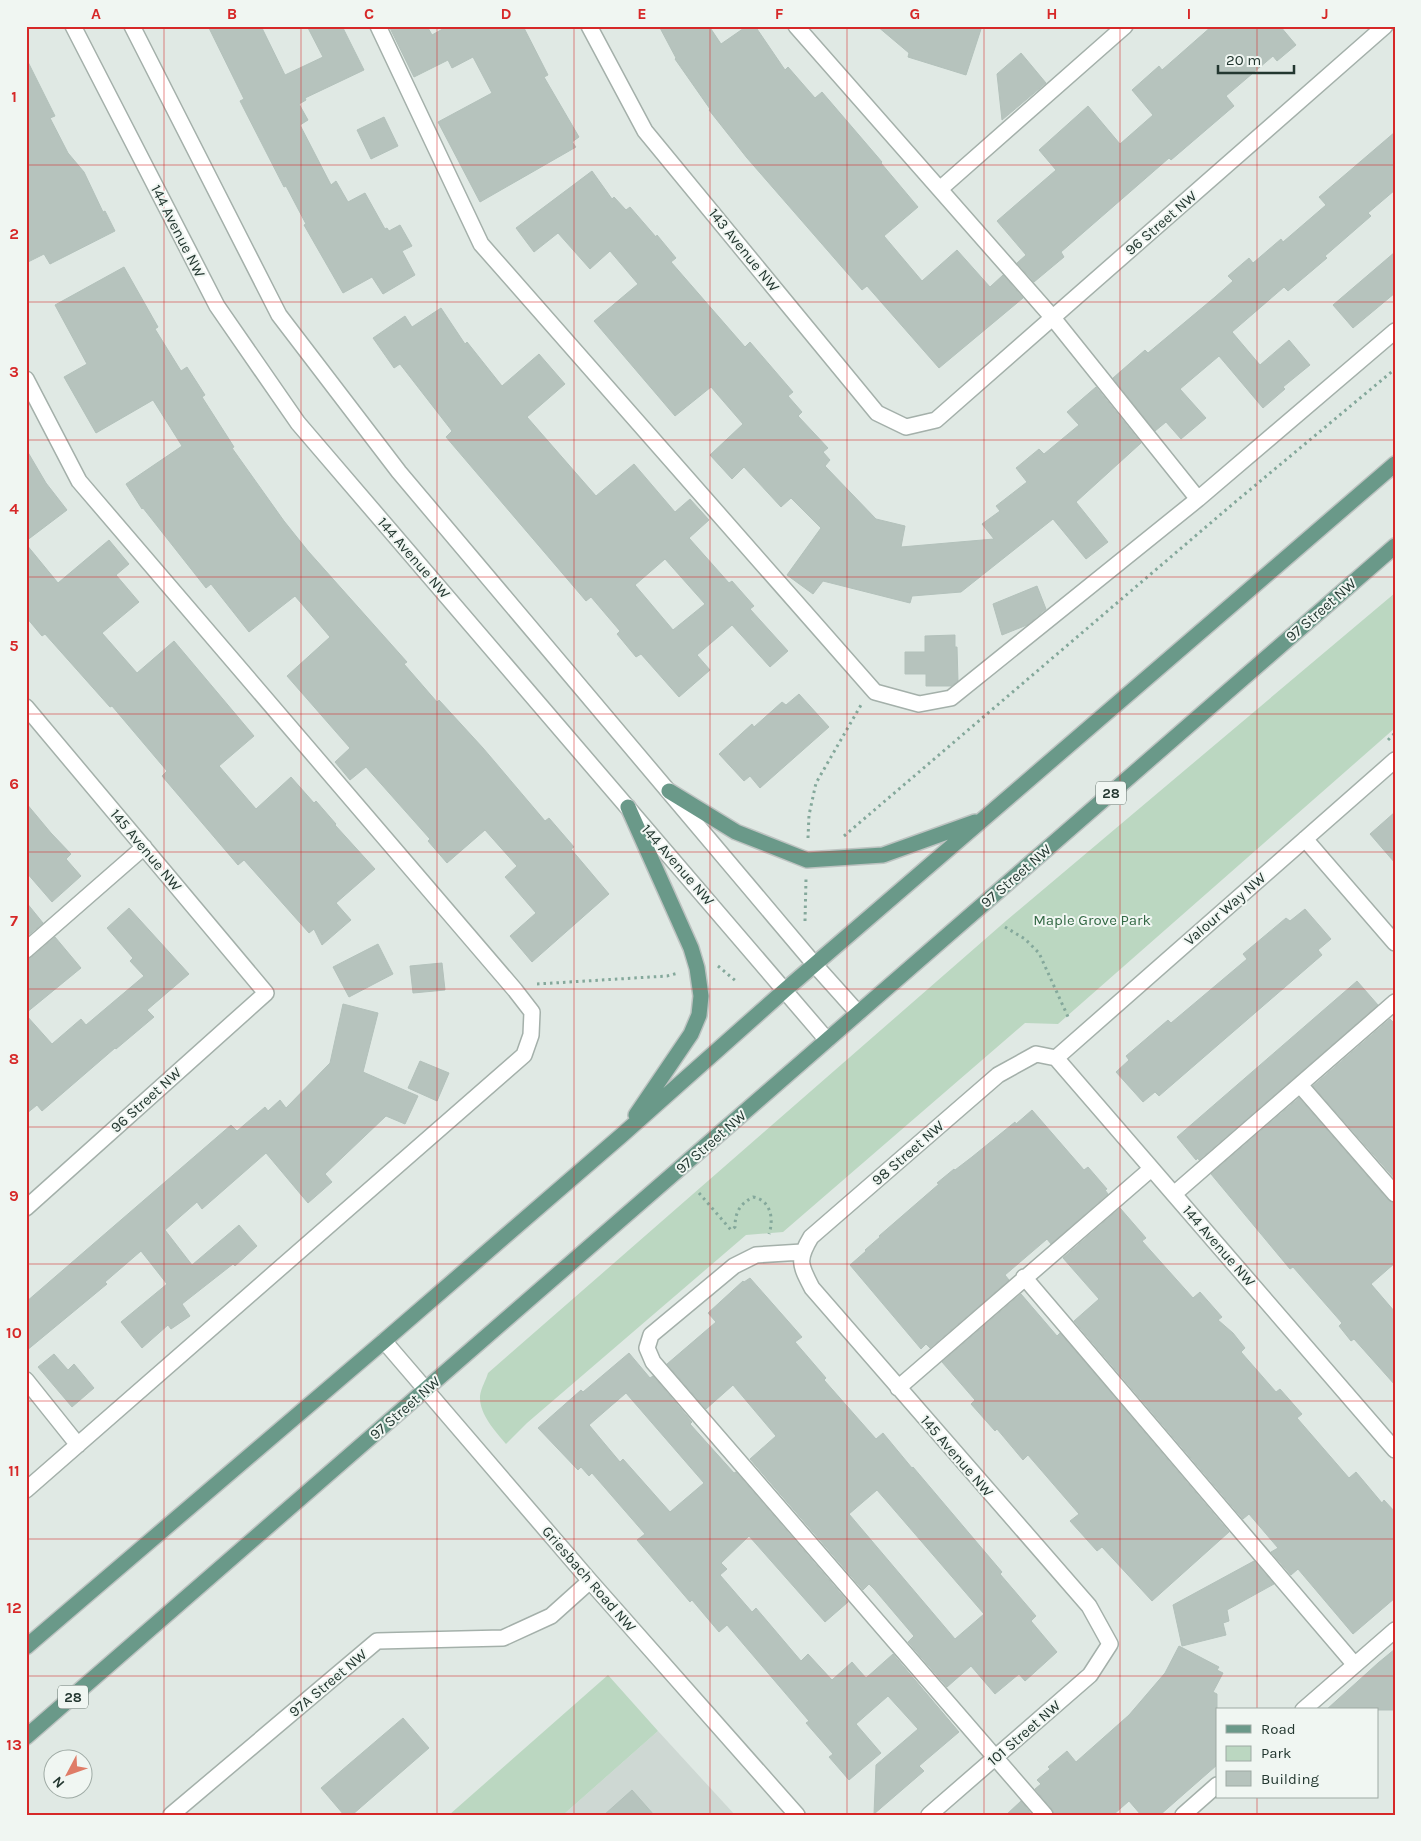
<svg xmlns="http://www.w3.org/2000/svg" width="1421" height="1841" viewBox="0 0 1421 1841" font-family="Karla,sans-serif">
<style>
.built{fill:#ced8d3}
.green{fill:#bbd7c1}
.building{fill:#b6c3bd;stroke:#b3c1bb;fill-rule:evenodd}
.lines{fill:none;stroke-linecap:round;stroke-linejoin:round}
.minor-casing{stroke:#a4b0aa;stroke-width:18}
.major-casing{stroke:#bdc3c1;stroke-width:18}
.path{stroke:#84a89b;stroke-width:3;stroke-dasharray:2.5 4;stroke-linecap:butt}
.minor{stroke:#fff;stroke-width:15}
.major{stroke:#6a9989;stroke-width:15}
.grid{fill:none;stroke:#d62828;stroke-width:1;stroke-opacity:0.55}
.labels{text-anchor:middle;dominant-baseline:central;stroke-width:4;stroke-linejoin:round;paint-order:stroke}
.shield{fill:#f0f6f2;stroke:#60706a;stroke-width:1}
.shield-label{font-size:14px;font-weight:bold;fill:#233730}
.street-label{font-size:15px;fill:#233730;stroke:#f0f6f2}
.park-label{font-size:15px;fill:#326844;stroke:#f0f6f2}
.neatline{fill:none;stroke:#d62828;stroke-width:2}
.grid-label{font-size:16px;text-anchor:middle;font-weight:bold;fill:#d62828}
</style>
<rect width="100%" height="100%" fill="#e0e9e4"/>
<path class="built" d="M658,1731L735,1815H563Z"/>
<path class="green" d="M1395,593V728L1058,1024L1025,1023L783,1232L746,1235L527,1423L506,1444C495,1431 479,1414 480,1396C481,1388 486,1380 488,1373L1007,920Z
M608,1675L658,1731L563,1815H449Z"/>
<path class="building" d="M208,26H261L285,75L323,57L307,26H342L364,70L305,98L306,100L299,104L308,120L300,125L331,185L336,181L348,202L365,193L385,229L387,228L389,231L400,225L412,246L402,251L415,275L383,294L372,277L343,293L304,225L306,224L286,186L284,187L240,101L244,99Z
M389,26H427L432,35L448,26H523L548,75L544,77L579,137L572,142L576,147L480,202L438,122L492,93L473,57L452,68L448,60L414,77Z
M659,26H709L721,44L747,26H755L785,70L788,67L815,98L822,92L882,162L881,163L918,207L884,236L922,281L957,250L990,287L1003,275L1023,298L939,368L867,286L862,290L747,158L709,110L710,109L675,59L676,58Z
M877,26H982L966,75L908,57L909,53Z
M1212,26H1280L1296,45L1277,61L1273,56L1226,96L1234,106L1171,160L1169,158L1061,252L1064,257L1034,282L1017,263L1026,255L997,221L1056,170L1039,150L1088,106L1120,144L1153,115L1132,90L1159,66L1162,70Z
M1021,53L1046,83L1002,120L997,74Z
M26,58L55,116L50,118L68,153L84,172L103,212L105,211L115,231L50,264L44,254L26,263Z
M384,117L398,146L371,159L357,130Z
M1395,132V190L1368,213L1371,216L1325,256L1327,258L1288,291L1284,287L1232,332L1260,365L1289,340L1310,365L1283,387L1285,389L1263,408L1219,356L1180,389L1206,418L1181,439L1166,422L1155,431L1113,378L1145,350L1148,353L1215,297L1233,281L1228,276L1249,258L1253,263L1281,239L1283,242L1326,205L1319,197Z
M592,171L612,199L614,197L626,210L630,207L656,237L657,235L676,258L671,262L745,347L750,342L793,392L788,396L802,412L798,416L828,448L823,452L830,460L825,466L876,519L905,526L901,547L994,539L982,524L1000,511L996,506L1027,482L1016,468L1039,449L1044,454L1079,425L1067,412L1096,387L1141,443L1076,502L1108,542L1086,559L1053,519L961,592L912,596L910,603L823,581L813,594L787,575L821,528L791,498L781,507L744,467L732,479L710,455L743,424L711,387L675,416L594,321L638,284L610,251L590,269L558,233L534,252L516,228Z
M1395,252V293L1353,328L1333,305Z
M124,267L158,327L155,329L181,371L187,367L205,395L202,397L234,447L232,448L284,521L308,551L407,662L404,664L437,702L439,700L483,748L545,821L549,818L574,847L571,849L609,894L532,962L510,936L536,913L505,877L517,866L485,830L447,863L428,841L430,839L366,767L350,780L335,762L350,748L287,676L330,637L295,596L249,632L211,584L206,588L143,508L142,509L126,484L182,446L153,400L96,433L64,377L87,364L55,305Z
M441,308L465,344L467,342L502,386L539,354L565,384L527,417L596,496L634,464L675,512L690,499L709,520L689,538L729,583L732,581L754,606L750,609L788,651L770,667L732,625L697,655L710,670L679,697L641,654L636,657L617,634L620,631L591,597L586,601L446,437L452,431L400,364L394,368L373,338L405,316L412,327ZM665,559L705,604L673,630L635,585Z
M26,449L46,483L67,510L26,541Z
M109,540L129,564L116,575L139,602L102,633L137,673L174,641L254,736L219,766L256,809L291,777L314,803L316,801L336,824L335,825L375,869L336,903L351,920L322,945L314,929L309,933L244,860L238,865L162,776L167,771L112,706L110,707L45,634L42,636L26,617V544L58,583Z
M1037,586L1046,609L1027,625L1002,635L993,604Z
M955,635V647H957L958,681L951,686H926V674H905V652H925V636Z
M799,694L829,727L760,788L750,776L744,781L719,754L752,724L754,727L782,702L786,705Z
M26,803L51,833L71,854L66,859L81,876L52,902L26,872Z
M1395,812V863L1370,834Z
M26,902L43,923L26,937Z
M129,908L189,974L147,1010L154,1017L116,1049L115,1048L42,1111L37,1105L26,1114V1015L52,1044L81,1019L86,1025L144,976L130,961L133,958L107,928Z
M1305,909L1331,939L1318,950L1322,955L1159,1096L1155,1092L1143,1102L1116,1072L1129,1060L1126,1056L1168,1020L1171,1023L1247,959L1243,954L1286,918L1290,921Z
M55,937L81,968L26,1013V959L32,957Z
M378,944L393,974L349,997L333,967Z
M442,963L445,990L413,993L410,966Z
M1357,981L1378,1005L1199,1160L1198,1158L1196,1160L1177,1137Z
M343,1004L378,1013L363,1072L418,1096L405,1124L386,1116L325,1174L332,1182L308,1203L266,1153L202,1209L197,1202L165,1230L192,1265L239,1225L257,1246L235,1266L233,1264L182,1304L190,1316L171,1329L168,1325L142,1348L121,1322L167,1284L141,1251L105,1282L107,1284L26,1351V1302L231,1125L237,1131L265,1107L268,1111L280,1100L286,1108L330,1063Z
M1390,1019L1395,1024V1179L1313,1086Z
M420,1061L449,1073L437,1101L408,1088Z
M1299,1098L1388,1200L1395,1203V1263L1371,1284L1395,1312V1385L1354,1339L1351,1341L1339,1326L1342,1323L1293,1267L1290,1269L1211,1174Z
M1032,1110L1084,1170L1088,1167L1107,1189L1105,1190L1108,1194L1051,1244L1047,1239L1005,1275L1009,1280L930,1348L926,1344L921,1349L850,1265L866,1251L865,1250L880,1237L879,1236L939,1184L937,1183L954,1169L955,1170L972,1157L1015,1122L1016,1124Z
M1120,1208L1146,1238L1142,1241L1193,1298L1200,1292L1222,1317L1218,1320L1233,1333L1245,1348L1241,1352L1276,1392L1280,1389L1302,1414L1297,1418L1349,1478L1356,1472L1382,1503L1384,1500L1395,1512V1598L1353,1634L1298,1569L1291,1575L1271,1552L1278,1548L1249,1514L1243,1519L1074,1321L1099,1299L1063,1258Z
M750,1278L802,1337L795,1342L826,1378L824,1380L876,1439L883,1433L912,1468L913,1467L1002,1572L1000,1574L1036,1616L1031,1621L1057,1652L1025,1681L1019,1674L995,1694L971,1666L947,1687L908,1642L914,1636L874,1589L869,1584L863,1590L750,1459L776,1436L733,1385L706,1409L667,1364L716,1322L708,1313L743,1281L744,1282ZM877,1490L984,1614L955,1639L849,1514Z
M1021,1294L1057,1336L1060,1333L1229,1532L1152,1601L1102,1547L1097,1551L1070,1521L1079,1514L1028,1455L1023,1460L997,1429L995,1431L971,1404L975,1400L942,1362Z
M629,1353L650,1378L653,1376L692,1422L690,1424L734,1473L736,1472L848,1602L825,1622L749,1536L721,1563L727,1569L720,1575L752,1612L756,1608L801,1661L808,1654L832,1680L852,1662L866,1678L893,1654L959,1732L919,1766L924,1771L874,1814L876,1765L918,1729L888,1696L856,1724L881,1753L849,1780L829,1757L833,1754L806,1723L809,1721L727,1625L719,1632L692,1600L690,1602L637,1540L645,1534L592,1473L589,1476L581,1467L578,1470L538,1428L581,1390L583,1392ZM626,1393L704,1483L670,1512L623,1459L620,1462L589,1425Z
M54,1354L68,1370L74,1364L94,1388L72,1407L38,1367Z
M1254,1561L1274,1584L1227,1610L1229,1621L1223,1623L1226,1635L1182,1646L1173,1605Z
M1179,1646L1219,1667L1217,1670L1223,1673L1213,1692L1217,1694V1765L1160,1815H1141L1129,1801L1113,1815H1054L1052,1809L1035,1789L1041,1784L1037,1780L1050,1769L1048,1767L1067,1751L1076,1762L1129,1715L1165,1673Z
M1395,1649V1710H1326L1378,1663Z
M403,1718L429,1748L352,1815H344L321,1788Z
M632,1790L654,1815H604Z
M1021,1801L1032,1815H1006Z"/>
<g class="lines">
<g class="minor-casing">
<path id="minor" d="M73,26L217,306L298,423L827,1040
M132,26L279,315L399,472L815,965L858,1013
M378,26L481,244L875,692L919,704L951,698L1198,499L1395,331
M589,26L645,131L877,413L906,427L936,420L1385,26
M796,26L1053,318L1198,499
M940,189L1125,26
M26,379L79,481L515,990L532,1012L531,1035L524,1055L26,1490
M26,707L266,993L26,1208
M1305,839L1395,943
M26,950L144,847
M1056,1058L1395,760
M1300,1085L1395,1194
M1174,1194L1395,1002
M802,1252L756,1255L734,1266L651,1335L647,1348L653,1362L1045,1815
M1024,1277L1355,1665
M384,1341L590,1581L797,1815
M26,1380L78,1445
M898,1388L1151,1169
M1303,1710L1395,1630
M171,1815L377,1641L503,1638L551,1616L590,1581
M929,1815L1090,1675L1110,1644L1089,1606L812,1288C800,1265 797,1260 811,1237L998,1075L1036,1054L1056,1058L1395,1450
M1183,1815L1217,1785"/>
</g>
<g class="major-casing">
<path id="major" d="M669,791L736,832L807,860L883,855L975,822
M628,807L691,948L697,968L701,996L699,1015L691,1034L636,1115
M26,1647L384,1341L622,1135L785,990L1395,464
M26,1737L1395,546"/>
</g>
<path class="path" d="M1388,740L1395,733
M844,836L1234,503L1395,369
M808,838L809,815L816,783L861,705
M805,921L806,879
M1005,927L1025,939L1039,953L1069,1019
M718,966L737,982
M537,984L667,976L678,973
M699,1193L731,1230L735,1227C735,1212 740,1204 753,1197C771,1200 774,1219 769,1234"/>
<use href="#minor" class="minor"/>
<use href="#major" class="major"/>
</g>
<path class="grid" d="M164,26V1815M301,26V1815M437,26V1815M574,26V1815M710,26V1815M847,26V1815M984,26V1815M1120,26V1815M1257,26V1710M26,165H1395M26,302H1395M26,440H1395M26,577H1395M26,714H1395M26,852H1395M26,989H1395M26,1127H1395M26,1264H1395M26,1401H1395M26,1539H1395M26,1676H1395M1257,1797V1815"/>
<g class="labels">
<g class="shield">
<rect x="1096" y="781.5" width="30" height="23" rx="4"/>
<rect x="58" y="1685.5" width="30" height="23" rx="4"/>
</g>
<g class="shield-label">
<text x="1111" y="793">28</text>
<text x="73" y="1697">28</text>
</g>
<g class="street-label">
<text transform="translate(1161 223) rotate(-41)">96 Street NW</text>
<text transform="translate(178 231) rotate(63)">144 Avenue NW</text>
<text transform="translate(744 250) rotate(51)">143 Avenue NW</text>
<text transform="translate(414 558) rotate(49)">144 Avenue NW</text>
<text transform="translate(1321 610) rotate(-41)">97 Street NW</text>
<text transform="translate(146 850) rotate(50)">145 Avenue NW</text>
<text transform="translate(678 865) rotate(49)">144 Avenue NW</text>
<text transform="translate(1016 876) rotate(-41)">97 Street NW</text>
<text transform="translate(1225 909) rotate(-41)">Valour Way NW</text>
<text transform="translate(146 1100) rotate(-42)">96 Street NW</text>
<text transform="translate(711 1142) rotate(-41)">97 Street NW</text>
<text transform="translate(908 1153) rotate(-41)">98 Street NW</text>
<text transform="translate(1219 1246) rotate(49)">144 Avenue NW</text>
<text transform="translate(405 1408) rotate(-41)">97 Street NW</text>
<text transform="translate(957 1456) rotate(49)">145 Avenue NW</text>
<text transform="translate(589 1579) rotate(49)">Griesbach Road NW</text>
<text transform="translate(328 1683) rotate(-40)">97A Street NW</text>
<text transform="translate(1024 1733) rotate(-41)">101 Street NW</text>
</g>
<g class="park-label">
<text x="1092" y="920">Maple Grove Park</text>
</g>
</g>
<rect width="1421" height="1841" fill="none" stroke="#f0f6f2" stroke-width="55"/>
<rect x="1216" y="1708" width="162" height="90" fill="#f0f6f2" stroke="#9eaaa4"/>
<rect x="1226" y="1725" width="25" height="8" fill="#6a9989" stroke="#9eaaa4"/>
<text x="1261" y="1734" font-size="15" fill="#233730">Road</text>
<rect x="1226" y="1746" width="25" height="15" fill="#bbd7c1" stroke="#9eaaa4"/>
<text x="1261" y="1758" font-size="15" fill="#233730">Park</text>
<rect x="1226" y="1771" width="25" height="15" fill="#b6c3bd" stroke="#9eaaa4"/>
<text x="1261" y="1784" font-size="15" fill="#233730">Building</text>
<g transform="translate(68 1774) rotate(229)"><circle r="24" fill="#f0f6f2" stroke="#9eaaa4"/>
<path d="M0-4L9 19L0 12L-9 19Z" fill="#df7c67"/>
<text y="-8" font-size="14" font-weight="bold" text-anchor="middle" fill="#233730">N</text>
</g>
<path d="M1218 65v8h76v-8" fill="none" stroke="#233730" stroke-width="2.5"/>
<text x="1226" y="65" font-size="15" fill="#233730" stroke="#f0f6f2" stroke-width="4" paint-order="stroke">20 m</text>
<rect x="28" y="28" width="1366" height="1786" class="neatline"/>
<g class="grid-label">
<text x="96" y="19">A</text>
<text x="232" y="19">B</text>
<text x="369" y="19">C</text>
<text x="506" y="19">D</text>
<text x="642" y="19">E</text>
<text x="779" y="19">F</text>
<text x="915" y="19">G</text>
<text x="1052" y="19">H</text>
<text x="1189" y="19">I</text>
<text x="1325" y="19">J</text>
<text x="14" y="102">1</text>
<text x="14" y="239">2</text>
<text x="14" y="377">3</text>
<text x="14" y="514">4</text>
<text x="14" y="651">5</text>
<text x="14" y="789">6</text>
<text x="14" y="926">7</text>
<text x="14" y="1064">8</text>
<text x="14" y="1201">9</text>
<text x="14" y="1338">10</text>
<text x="14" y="1476">11</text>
<text x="14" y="1613">12</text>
<text x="14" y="1750">13</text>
</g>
</svg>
